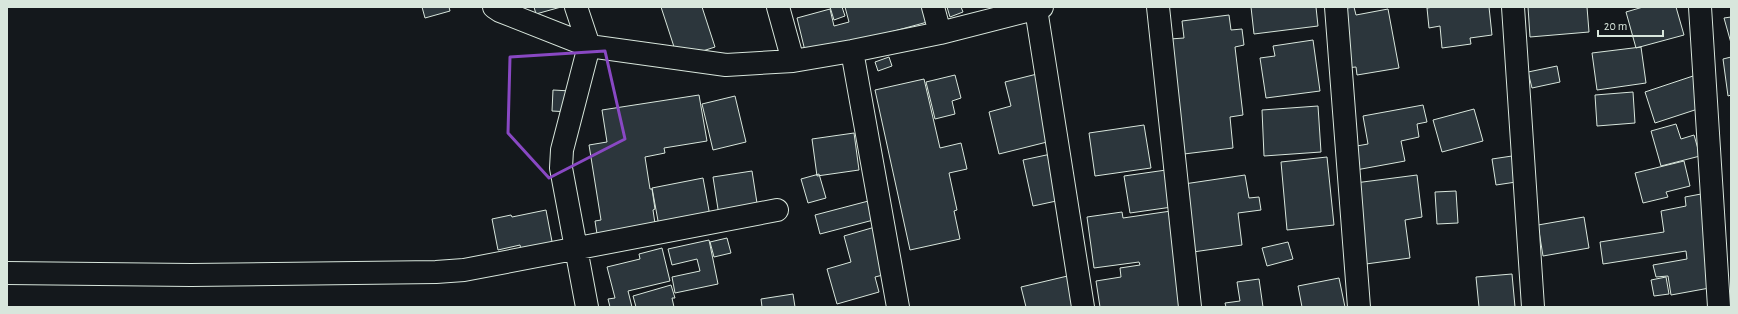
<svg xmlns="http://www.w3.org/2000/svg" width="1738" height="314" viewBox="0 0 1738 314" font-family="'Alegreya Sans',sans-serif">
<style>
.building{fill:#2c363c;stroke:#d8e6dc}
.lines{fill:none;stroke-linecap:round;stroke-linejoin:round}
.minor-casing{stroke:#d8e6dc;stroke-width:24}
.minor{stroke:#14181c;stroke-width:22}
.marked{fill:none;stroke:#8948c3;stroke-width:3;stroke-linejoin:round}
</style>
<rect width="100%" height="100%" fill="#14181c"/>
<path class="building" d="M422,7H449L450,11L425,18Z
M534,7H561L536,14Z
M661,7H702L715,47L678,59Z
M830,7H842L845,16L834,20Z
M845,7H927L931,21L806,55L797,18L830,9L834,26L849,22Z
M947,7H961L963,12L950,17Z
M1251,7H1316L1318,26L1254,34Z
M1354,7L1356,15L1388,9L1399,68L1357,75L1356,67L1345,68L1335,10Z
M1434,7H1489L1492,35L1470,38L1471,44L1442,48L1440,26L1429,28L1427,8Z
M1528,7H1587L1589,32L1530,37Z
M1643,7H1676L1684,35L1636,48L1626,12Z
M1229,15L1231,30L1242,29L1244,45L1235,47L1243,115L1230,117L1233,148L1184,154L1170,39L1184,38L1182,21Z
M1731,17V43L1724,18Z
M1313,40L1320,91L1266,98L1260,58L1275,56L1273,46Z
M1641,47L1646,83L1597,90L1592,53Z
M889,57L892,66L878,71L875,62Z
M1731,57V95L1728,96L1723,59Z
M1557,66L1560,82L1532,88L1528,72Z
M1049,71L1059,139L999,154L989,112L1011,106L1005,82Z
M1699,74L1710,105L1655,123L1645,92Z
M955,75L961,98L952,101L955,114L935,119L926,82Z
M924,79L940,148L961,143L967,169L949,173L957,210L954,211L960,239L910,250L875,90Z
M553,90L571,91L570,112L552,111Z
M1633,92L1635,123L1597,126L1595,95Z
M699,95L707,141L664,148L665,153L645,157L650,189H652L655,209L653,210L657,237L599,247L595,221L601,220L589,145L607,142L602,110Z
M735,96L746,142L713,150L702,104Z
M1423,105L1427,122L1417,124L1419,137L1401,141L1405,161L1356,170L1351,147L1368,144L1363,116Z
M1318,106L1321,152L1264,156L1262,110Z
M1474,109L1483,141L1442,152L1433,120Z
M1676,124L1681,139L1694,135L1700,156L1661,166L1651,131Z
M1144,125L1151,168L1095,176L1089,133Z
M854,133L859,170L817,176L812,139Z
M1065,151L1075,197L1033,206L1023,160Z
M1512,156L1516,182L1496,185L1492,159Z
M1327,157L1334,225L1287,230L1281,162Z
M1684,161L1690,186L1666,192L1668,197L1643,203L1635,173Z
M1166,170L1172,207L1130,213L1124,176Z
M752,171L759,216L720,222L713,177Z
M819,174L826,198L808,203L801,179Z
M1245,175L1249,198L1259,197L1261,210L1238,213L1242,245L1193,252L1184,184Z
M1417,175L1422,217L1405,220L1410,258L1366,264L1355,183Z
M703,178L712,227L661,237L652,188Z
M1456,191L1458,223L1437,224L1435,192Z
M1701,194L1715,287L1671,295L1668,276L1656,277L1653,265L1687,259L1686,251L1603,264L1600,242L1664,232L1661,211L1686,206L1685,197Z
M876,199L881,218L820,234L815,215Z
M546,210L554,252L523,259L520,245L498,250L492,219L511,215L512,217Z
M1171,211L1184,307H1100L1096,281L1121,277L1120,268L1140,265L1139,262L1094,268L1087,217L1122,212L1123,218Z
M1584,217L1589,248L1543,256L1538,225Z
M875,227L891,273L875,277L879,292L837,304L827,269L851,262L844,236Z
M727,238L731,253L714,257L710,242Z
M709,240L718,284L675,293L672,277L700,271L697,259L672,265L668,249Z
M1288,242L1293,259L1267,266L1262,248Z
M662,248L670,281L628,291L632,307H610L608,299L615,298L607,267L640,259L639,254Z
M1076,274L1084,307H1026L1021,287Z
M1512,274L1515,307H1479L1476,277Z
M1666,277L1669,294L1654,296L1651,280Z
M1339,278L1345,307H1302L1298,286Z
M1259,279L1263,307H1226L1225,303L1240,301L1237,282Z
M671,285L675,298H672L674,307H636L633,296Z
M793,294L795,307H762L761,299Z"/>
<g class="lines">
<g class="minor-casing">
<path id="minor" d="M494,7L500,11L589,46L726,65L793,61L852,51L940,33L1042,7
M576,7L589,46L562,150L561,168L587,307
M778,7L793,61
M933,7L940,33
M1158,7L1190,307
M1336,7L1359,307
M1513,7L1533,307
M1700,7L1719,307
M1036,9L1083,307
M852,51L898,307
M7,273L191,275L436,272L464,270L777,210"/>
</g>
<use href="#minor" class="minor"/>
</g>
<path class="marked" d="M605,51L625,139L549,178L508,133L510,57Z"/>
<rect width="1738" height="314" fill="none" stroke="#d8e6dc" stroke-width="16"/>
<path d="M1598 30v6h65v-6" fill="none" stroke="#d8e6dc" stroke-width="2"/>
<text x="1604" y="30" font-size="12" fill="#d8e6dc" stroke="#14181c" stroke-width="3" paint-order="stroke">20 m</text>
</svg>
